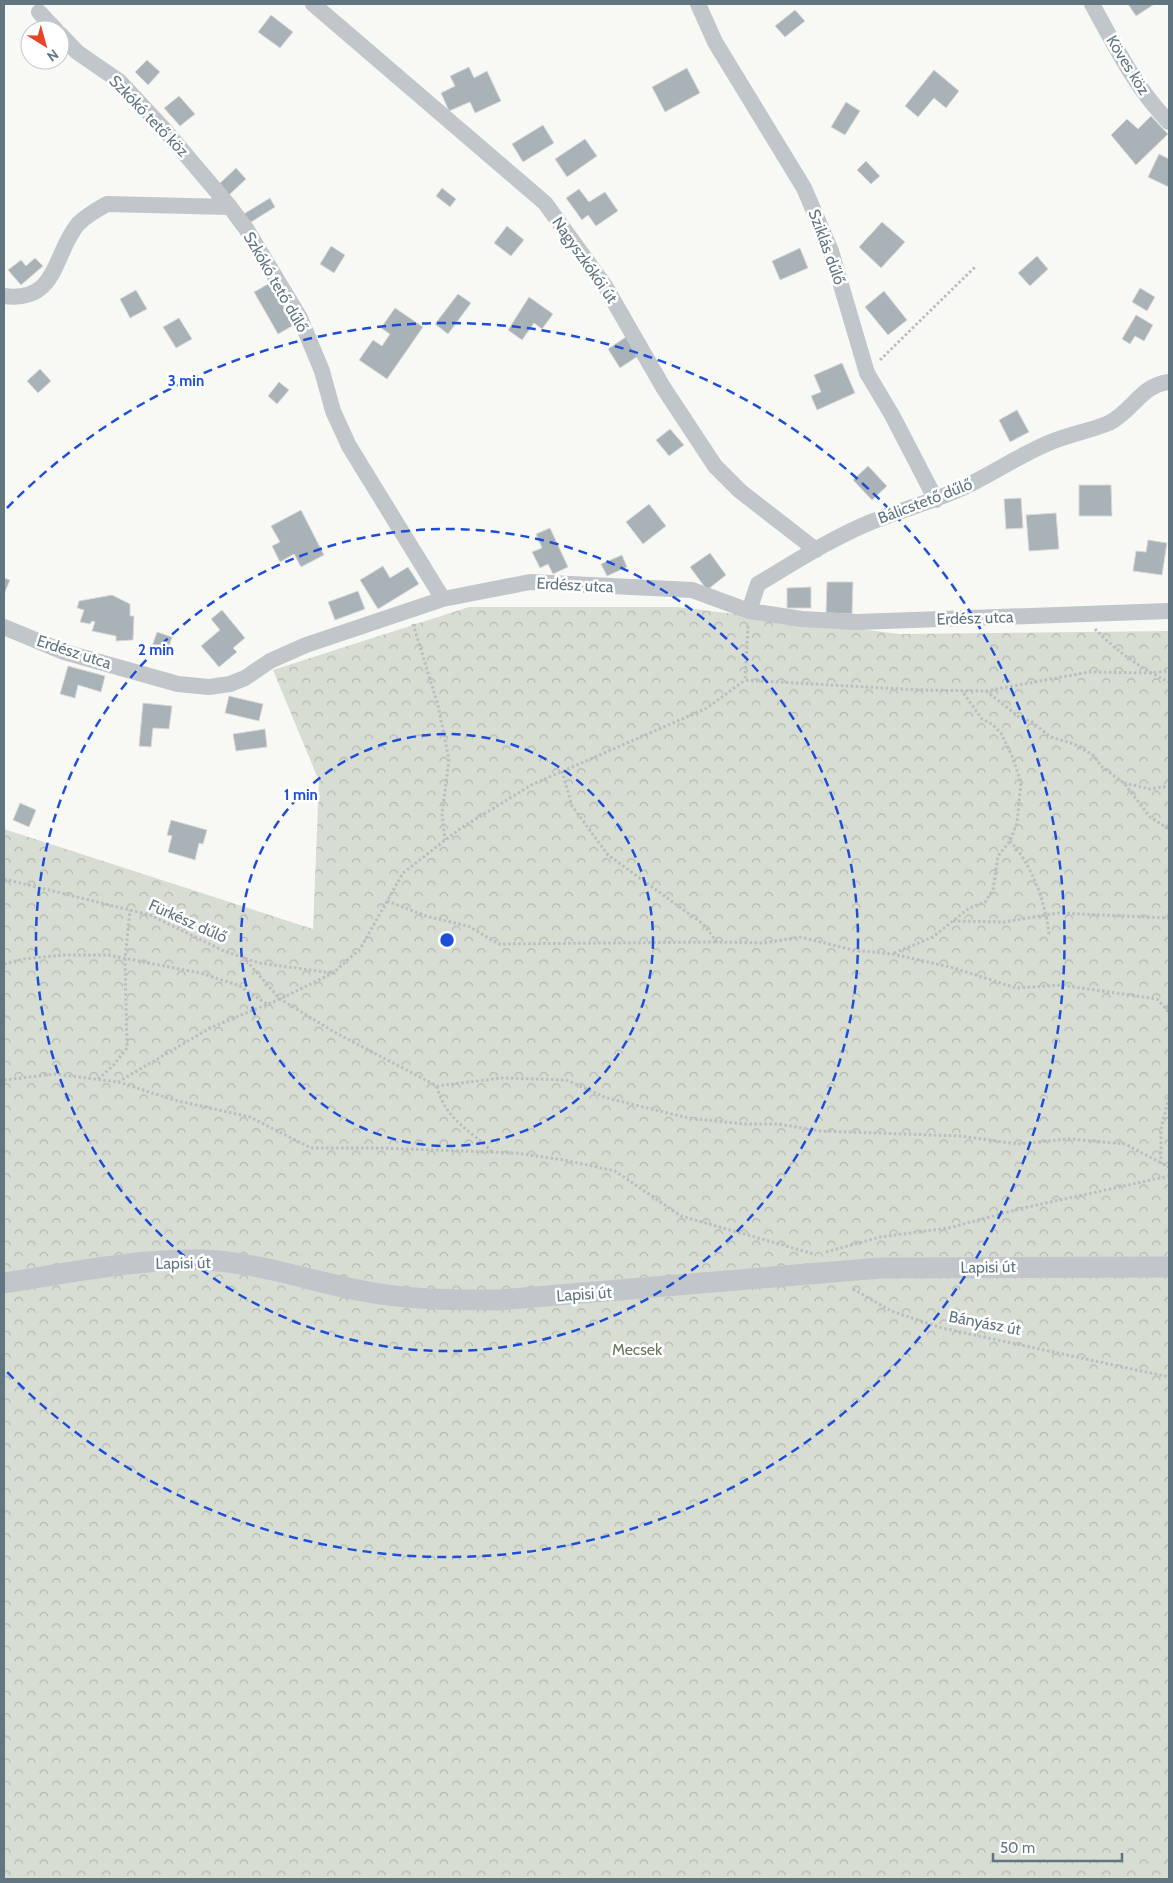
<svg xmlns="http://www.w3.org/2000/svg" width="1173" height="1883" viewBox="0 0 1173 1883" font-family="Cabin,sans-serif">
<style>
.forest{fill:url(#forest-crowns)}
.building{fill:#a8b2b7;stroke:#dad9d7}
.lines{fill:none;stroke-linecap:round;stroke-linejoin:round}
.path{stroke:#babec0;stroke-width:3;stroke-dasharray:2.5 2.5;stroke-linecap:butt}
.minor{stroke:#c0c6c9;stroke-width:16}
.tertiary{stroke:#c0c6c9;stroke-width:21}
.ring{fill:none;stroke:#1d4ed8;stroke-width:2.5;stroke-dasharray:9 6}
.labels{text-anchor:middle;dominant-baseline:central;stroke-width:5;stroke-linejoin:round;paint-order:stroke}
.street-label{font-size:16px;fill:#627681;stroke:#fff}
.park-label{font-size:16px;fill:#677961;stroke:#fff}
.centre{fill:#1d4ed8;stroke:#fff;stroke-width:2.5}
.ring-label{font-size:15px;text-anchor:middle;font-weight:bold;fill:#1d4ed8;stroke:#fff;stroke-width:5;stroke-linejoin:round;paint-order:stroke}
</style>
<defs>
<pattern id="forest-crowns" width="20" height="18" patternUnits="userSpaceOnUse" patternTransform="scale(1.25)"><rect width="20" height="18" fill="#d8ddd4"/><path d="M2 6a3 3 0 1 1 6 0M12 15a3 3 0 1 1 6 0" fill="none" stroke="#b3b8b1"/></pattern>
</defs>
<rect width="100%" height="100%" fill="#f8f8f5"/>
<path class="forest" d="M469,607H677L900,634L1169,631V1879H4V829L313,929L319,781L273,670Z"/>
<path class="building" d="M1128,4H1152L1153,5L1136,16Z
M795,10L805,21L785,37L775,26Z
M271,15L293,32L280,48L258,32Z
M147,60L160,72L148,85L135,72Z
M469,67L474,78L487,71L501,101L475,113L470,102L449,111L441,93L455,86L450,76Z
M687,68L700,93L665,112L652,87Z
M934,70L959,91L946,108L934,98L918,117L905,106Z
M179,96L195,114L180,126L164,108Z
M846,102L860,111L845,135L831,127Z
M1151,116L1168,134L1136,165L1111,135L1127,119L1138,129Z
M543,125L554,143L523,162L512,144Z
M585,139L597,156L567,177L555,159Z
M1159,154L1169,159V187L1148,177Z
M866,161L880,176L871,184L857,170Z
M236,168L246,179L229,195L218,185Z
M442,188L456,199L450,207L436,196Z
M579,189L589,202L605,192L618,211L596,226L588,215L582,220L566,198Z
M270,198L275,207L248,224L242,215Z
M882,222L905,242L881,268L859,247Z
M507,226L524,240L511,256L494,243Z
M331,246L345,255L334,273L320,264Z
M800,248L808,268L780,280L772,261Z
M1037,256L1048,269L1030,286L1018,273Z
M35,258L43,266L21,285L8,270L21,260L26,266Z
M270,283L294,325L278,334L254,292Z
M1140,288L1155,297L1147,311L1132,302Z
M136,290L147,309L130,318L120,299Z
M884,291L907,320L888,335L865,307Z
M458,294L471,303L448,334L435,324Z
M529,297L553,314L542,329L534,323L522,340L508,330Z
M395,308L423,327L387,379L359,360L373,340L382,346L390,334L381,328Z
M1136,315L1153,325L1144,341L1135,336L1130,344L1122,339Z
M179,318L192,339L176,348L163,327Z
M626,337L638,356L620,368L608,349Z
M842,363L855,393L817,410L811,396L821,392L814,375Z
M40,369L51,381L38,393L27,381Z
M279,382L289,390L277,404L268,396Z
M1017,410L1029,432L1010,442L999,420Z
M670,429L684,445L669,456L656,440Z
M868,466L887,486L872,500L853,480Z
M1079,485H1111L1112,516H1079Z
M1021,498L1023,528L1006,529L1004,499Z
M649,504L666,526L643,544L626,522Z
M301,510L324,555L301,567L294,554L280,562L272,546L280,542L271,526Z
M1056,513L1059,549L1029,551L1026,515Z
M550,528L568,567L553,574L548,564L540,568L532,552L542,548L536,534Z
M1148,540L1167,543L1162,575L1133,571L1136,551L1146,552Z
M710,553L726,575L707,590L690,567Z
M622,555L627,567L607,576L601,564Z
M383,566L390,578L408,567L419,584L378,609L360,580Z
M4,578L10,580L4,594Z
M827,582H853L852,614L826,613Z
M811,587V608H787V588Z
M358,591L365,609L335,620L328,602Z
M112,595L130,604V616H134L133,640L116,641V636L92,631L95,622L92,621L90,624L80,622L84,610L77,608L79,601Z
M222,610L245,638L233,648L237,652L219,667L201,646L220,630L211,619Z
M157,632L172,637L166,657L150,652Z
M68,666L105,676L101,692L78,685L75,698L60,694Z
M229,696L263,704L259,721L225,713Z
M143,703L172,706L169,729L153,728L151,747L139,746Z
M265,729L267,747L236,751L233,734Z
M20,803L36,810L29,827L13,820Z
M171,820L207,830L203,844L199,843L195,860L168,852L172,836L167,835Z"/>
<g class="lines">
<path class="path" d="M880,360L975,267
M413,624L438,705L449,760L442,814L445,840
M748,626L745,680L919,690L986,691L1089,672L1150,673L1169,671
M1095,629C1116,651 1142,669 1169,682
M986,691L1019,717L1032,722L1051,737L1074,744L1093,755L1102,767L1124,783L1150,817L1169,829
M562,771L572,806L608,855L703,924L717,942L764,943L800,937L853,950L893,954L954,968L1016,988L1061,985L1157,999L1169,1012
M1124,783L1150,789L1169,786
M1010,841C1032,865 1046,903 1049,935
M4,879L150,915L224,951L259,963L332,973
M387,901L429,917L468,926L499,944L716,942
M953,921L1004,922L1058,913L1169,918
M894,953L933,937L969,908L985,902L993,890L998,856L1010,841L1017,823L1021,782L1012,756L1001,733L992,724L982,719L962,691
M243,957L280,999L336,1033L437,1086L502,1078L566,1080L607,1098L688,1118L744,1124H778L820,1131L960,1136L1018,1144L1069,1139L1125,1144L1169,1167
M4,964L24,959L63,955H108L200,973L238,985L267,1004
M1167,1009L1169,1004
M98,1079L113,1066L127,1048L125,959L130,910
M4,1080L55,1074L118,1082L174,1100L250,1117L311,1148H379L516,1153L564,1160L615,1171L681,1216L814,1254
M118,1082L210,1028L280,999L333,973L360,949L403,873L461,828L533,784L707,708L745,680
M437,1086C445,1120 470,1129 492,1152
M1161,1164V1129L1169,1097
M826,1252L880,1237L949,1228L1019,1209L1169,1176
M853,1289L891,1311L942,1328L1169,1377"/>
<path class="minor" d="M313,4L545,203L605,286L663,387L715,466L740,491L816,550
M698,4L715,42L804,188L831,251L867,373L892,415L936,500
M1092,4C1114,44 1136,89 1169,122
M39,12L56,30
M60,34L77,52L119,81L163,128L230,207
M4,296C58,303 53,254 78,224C87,215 96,210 107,204L230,207L247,230L300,318L322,371L333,411L349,446L443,599
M749,611L758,584C795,562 832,538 871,522C901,510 931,502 960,489C991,475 1019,455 1051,442C1070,434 1090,431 1109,423C1133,411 1141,385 1169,382
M4,627L64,652L178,684L209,687L230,684L245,678L270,661L306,645L443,599L530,582L692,590L749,611L802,619L857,622L1169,611"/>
<path class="tertiary" d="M4,1283C68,1273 134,1259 199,1260C256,1261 308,1281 363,1291C407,1300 454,1300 499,1300L880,1268L1169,1267"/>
</g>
<g class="ring">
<circle cx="447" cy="940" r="206"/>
<circle cx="447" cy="940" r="411"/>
<path d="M7 508A617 617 0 1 1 7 1372"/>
</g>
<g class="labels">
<g class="street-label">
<text transform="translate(1128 65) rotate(58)">Köves köz</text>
<text transform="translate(149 116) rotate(46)">Szkókó tető köz</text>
<text transform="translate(827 247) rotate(70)">Sziklás dűlő</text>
<text transform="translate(585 260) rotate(55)">Nagyszkókói út</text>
<text transform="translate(276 282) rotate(60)">Szkókó tető dűlő</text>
<text transform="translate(925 501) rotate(-21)">Bálicstető dűlő</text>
<text transform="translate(575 585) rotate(3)">Erdész utca</text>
<text transform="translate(975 618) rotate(-2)">Erdész utca</text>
<text transform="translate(74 652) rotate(18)">Erdész utca</text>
<text transform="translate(188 921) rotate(24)">Fürkész dűlő</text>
<text transform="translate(183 1263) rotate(-1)">Lapisi út</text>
<text transform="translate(988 1267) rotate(-1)">Lapisi út</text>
<text transform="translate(584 1294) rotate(-4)">Lapisi út</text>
<text transform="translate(985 1323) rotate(11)">Bányász út</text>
</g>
<g class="park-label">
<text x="637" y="1349">Mecsek</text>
</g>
</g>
<circle cx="447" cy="940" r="8" class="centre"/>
<g class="ring-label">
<text x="186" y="386">3 min</text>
<text x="156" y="655">2 min</text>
<text x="301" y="800">1 min</text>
</g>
<rect width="1173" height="1883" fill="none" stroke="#627681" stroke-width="10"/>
<g transform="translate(45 45) rotate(143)"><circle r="24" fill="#ffffff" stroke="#c0c8cd"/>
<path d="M0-4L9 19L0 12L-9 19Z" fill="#e74526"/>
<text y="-8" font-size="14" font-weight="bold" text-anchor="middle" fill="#627681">N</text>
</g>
<path d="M993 1853v8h129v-8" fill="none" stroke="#627681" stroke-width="2.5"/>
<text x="1000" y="1853" font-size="15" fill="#627681" stroke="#ffffff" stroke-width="4" paint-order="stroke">50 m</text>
</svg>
